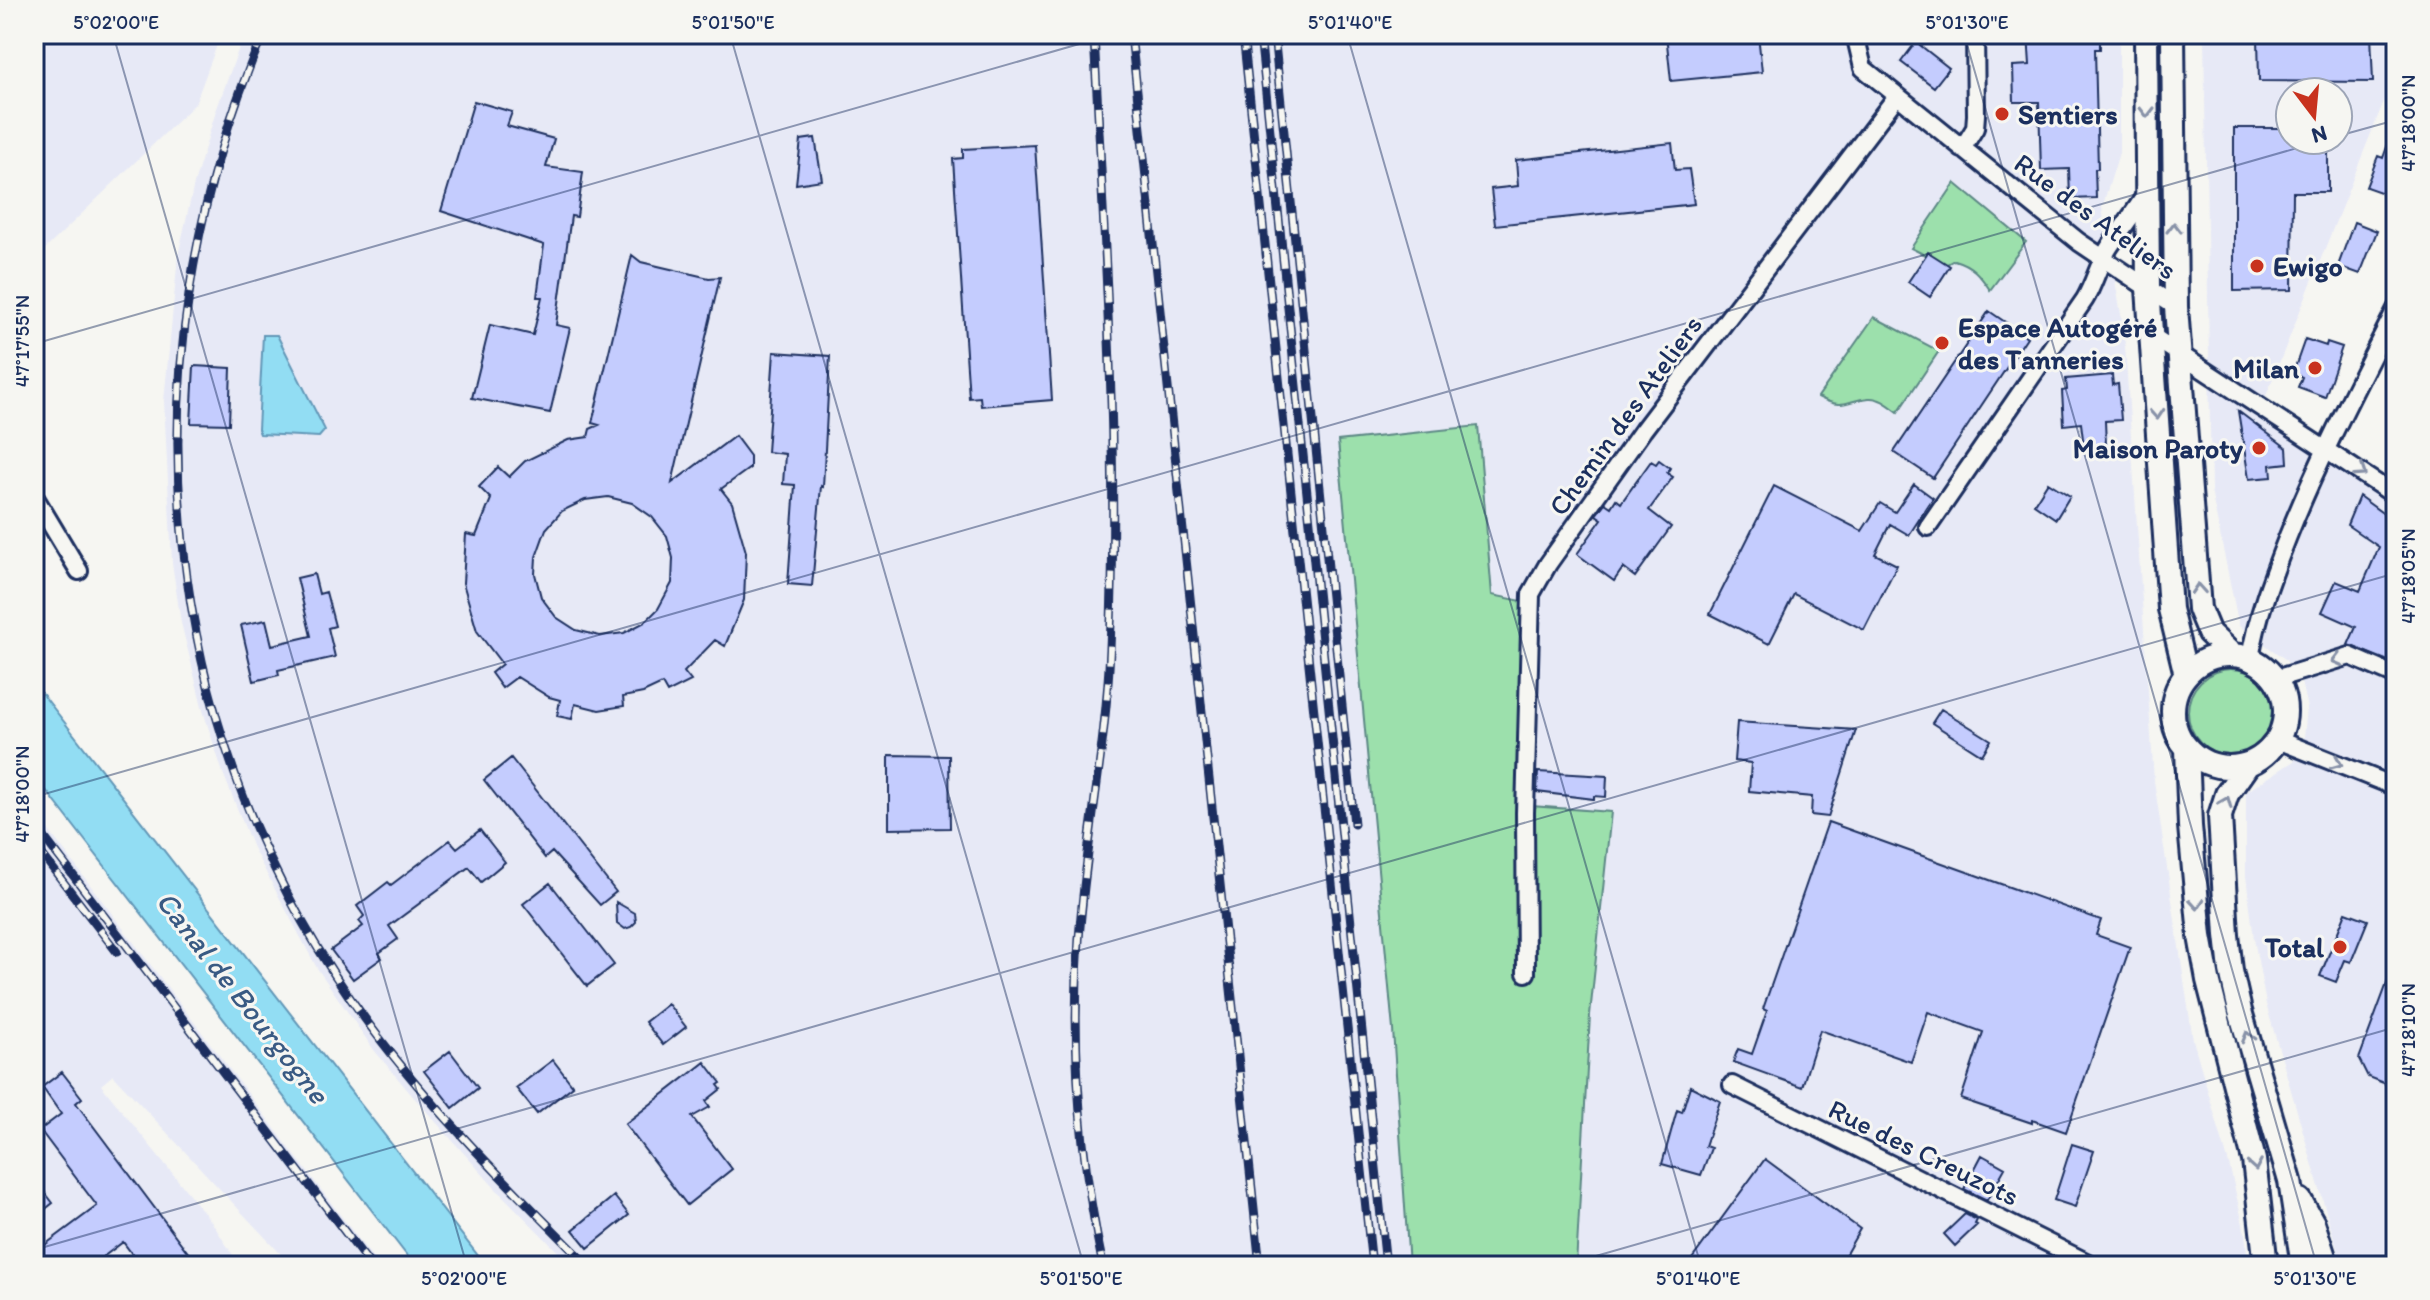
<svg xmlns="http://www.w3.org/2000/svg" width="2430" height="1300" viewBox="0 0 2430 1300" font-family="Itim,sans-serif">
<style>
.built{fill:#e7e9f6;fill-rule:evenodd}
.green{fill:#9ce0ac;stroke:#5c8885;stroke-width:2}
.water{fill:#92ddf3;stroke:#6297b7;stroke-width:2}
.building{fill:#c4ccfe;stroke:#1b2f5e;stroke-width:2;fill-rule:evenodd}
.lines{fill:none;stroke-linecap:round;stroke-linejoin:round}
.minor-casing{stroke:#1b2f5e;stroke-width:22}
.secondary-casing{stroke:#1b2f5e;stroke-width:28}
.minor{stroke:#f6f6f2;stroke-width:16}
.secondary{stroke:#f6f6f2;stroke-width:22}
.rail-casing{stroke:#1b2f5e;stroke-width:9}
.rail{stroke:#f6f6f2;stroke-width:6;stroke-dasharray:18;stroke-linecap:butt}
.oneway{stroke:#8892a8}
.ticks{fill:none;stroke:#1b2f5e;stroke-width:2;stroke-opacity:0.45}
.poi-dot{fill:#c8321e;stroke:#f6f6f2;stroke-width:3}
.labels{text-anchor:middle;dominant-baseline:central;stroke-width:6;stroke-linejoin:round;paint-order:stroke}
.poi-label{font-size:28px;font-weight:bold;fill:#1b2f5e;stroke:#f6f6f2;text-anchor:start}
.street-label{font-size:28px;fill:#1b2f5e;stroke:#f6f6f2}
.water-label{font-size:30px;font-style:italic;fill:#395a83;stroke:#f6f6f2}
.neatline{fill:none;stroke:#1b2f5e;stroke-width:3}
.ticks-label{font-size:20px;text-anchor:middle;fill:#1b2f5e}
</style>
<rect width="100%" height="100%" fill="#f6f6f2"/>
<filter id="ink" filterUnits="userSpaceOnUse"><feTurbulence type="fractalNoise" baseFrequency=".0125" numOctaves="2"/><feDisplacementMap in="SourceGraphic" scale="16" xChannelSelector="R" yChannelSelector="G"/><feConvolveMatrix kernelMatrix="1 2 1 2 8 2 1 2 1" color-interpolation-filters="sRGB"/></filter>
<g filter="url(#ink)">
<path class="built" d="M34,34H221L195,104L34,260Z
M244,34H2119V153L2102,208L2124,331L2154,781L2193,1040L2229,1164L2245,1233L2248,1266H1576L1590,1015L1611,812L1518,805L1522,601L1492,595L1477,426L1393,1030L1409,1266H572L494,1187L410,1093L374,1050L317,968L253,848L223,773L204,714L181,623L172,563L164,401L178,256L194,184L216,111Z
M2204,34H2396V71L2260,411L2396,508V1266H2342L2266,1004L2254,939L2246,876V792L2294,761L2304,737L2307,708L2301,682L2285,659L2239,626L2211,491ZM2290,92H2338V140H2290Z
M34,811L379,1266H292L113,1075L101,1085L211,1221L240,1266H34Z"/>
<path class="green" d="M1955,183L2026,242L1990,290C1980,275 1972,265 1954,260L1945,265L1911,248Z
M1874,317L1939,351L1898,412C1890,406 1880,397 1869,398C1845,400 1845,411 1818,397Z
M1478,426L1492,595L1522,601L1518,805L1611,812L1590,1015L1576,1266H1409L1393,1030L1338,441Z
M2188 712a43 43 0 1 1 86 0a43 43 0 1 1-86 0Z"/>
<path class="water" d="M263,335H277L325,430L319,437L260,434L258,429Z
M34,683L486,1266H415L49,794L34,775Z"/>
<path class="building" d="M1666,34H1758L1762,72L1671,81Z
M2028,34H2100V49H2095L2098,169H2095L2096,198L2070,199L2069,169L2041,170L2039,102H2014L2013,66L2030,65Z
M2328,34H2371L2373,82L2259,81L2258,37L2328,36Z
M1916,42L1949,68L1934,87L1901,62Z
M474,101L512,112L507,126L554,139L546,167L583,172L577,217L571,216L556,325L570,328L550,413L472,398L490,325L533,335L542,297H537L544,245L441,211Z
M2394,127L2396,169L2386,194L2366,187L2378,156L2383,158Z
M2234,128H2290V140H2328V192H2293L2292,290L2234,291Z
M815,138L822,180L796,184L801,140Z
M1672,143L1675,170L1689,169L1694,204L1495,225L1491,189L1518,186L1516,160Z
M1035,145L1052,400L981,406L980,397L969,398L953,159L963,158V149Z
M2354,222L2377,231L2360,274L2338,266Z
M1928,252L1950,266L1930,297L1908,282Z
M632,255L641,262L709,278L720,277L672,483L735,436L750,456V468L721,489L732,503L746,552L744,600L725,646L715,640L684,672L691,681L667,693L662,684L643,693L623,697L624,706L599,710L575,704L572,719L557,716L560,700L549,697L517,677L502,688L491,673L502,664L477,631L463,583L466,534L476,536L491,499L479,487L498,467L509,477L525,461L568,440L588,437L590,429L599,425L592,423ZM608,497L632,503L652,517L667,536L673,558L672,583L658,609L645,622L624,633L600,636L576,630L556,617L541,597L535,574L536,557L546,529L562,511L585,500Z
M1989,311L2027,337L1933,478L1894,452Z
M2305,339L2326,346L2327,342L2342,347L2325,397L2298,387L2302,377L2293,373Z
M774,352L830,356L823,487L821,486L812,586L788,584L795,485L783,484L785,454L767,452Z
M194,366L231,368L229,424L191,423Z
M2112,375L2113,385L2118,384L2121,420L2105,421L2106,445L2084,447L2081,423L2064,425L2062,391L2067,390L2066,379Z
M2238,411L2287,448L2288,463L2271,465L2272,477L2249,479Z
M1659,460L1670,468L1667,473L1673,477L1649,510L1671,527L1635,577L1623,568L1614,581L1577,554L1602,519L1596,515L1605,503L1611,507L1616,499L1621,503L1651,461L1656,464Z
M2048,482L2070,496L2056,519L2034,504Z
M1914,484L1933,498L1909,535L1890,524L1875,554L1897,565L1864,630L1794,594L1769,644L1710,614L1774,486L1862,531L1880,503L1895,512Z
M2359,496L2396,523V664L2348,645L2356,627L2322,612L2336,581L2360,591L2379,547L2347,525Z
M314,574L319,594L326,592L335,626L328,628L335,657L278,670L279,675L254,681L241,625L266,620L272,645L311,636L297,578Z
M1941,709L1991,740L1982,755L1932,723Z
M1737,722L1856,730L1828,817L1811,815L1812,797L1749,791L1751,763L1734,761Z
M889,755L949,756L950,828L889,829Z
M511,758L616,892L600,905L552,852L545,858L484,780Z
M1538,772L1607,776L1606,797L1594,796V799L1537,792Z
M1828,822L2101,920L2096,935L2130,947L2066,1132L2032,1120V1123L1961,1099L1983,1032L1928,1012L1911,1062L1820,1030L1802,1087L1733,1062L1738,1049L1752,1054L1767,1011L1763,1009Z
M480,830L505,862L481,882L469,867L389,926L398,939L379,953L382,958L353,979L331,950L363,926L359,921L364,916L357,906L388,882L391,885L450,840L457,848Z
M550,883L614,965L587,986L523,904Z
M616,902L635,913L636,922L631,927L625,929L617,923Z
M2346,912L2368,920L2351,962L2345,960L2336,982L2320,976Z
M2395,962H2396V1088L2368,1077L2359,1059Z
M668,1004L686,1027L663,1045L645,1022Z
M450,1051L478,1088L453,1108L424,1071Z
M553,1060L573,1086L537,1114L516,1088Z
M705,1062L721,1083L718,1085L721,1089L706,1101L710,1107L692,1117L732,1169L687,1205L625,1124Z
M62,1072L82,1098L76,1103L198,1266H141L123,1242L91,1266H34V1253L97,1206L40,1130L61,1114L42,1087Z
M1690,1086L1720,1101L1705,1146L1711,1148L1701,1175L1662,1164L1677,1110L1682,1112Z
M2072,1144L2094,1151L2075,1207L2054,1200Z
M1982,1155L2005,1168L1987,1200L1964,1189Z
M1765,1159L1860,1229L1839,1266H1687Z
M34,1178L53,1203L34,1218Z
M614,1196L629,1215L588,1248L573,1230Z
M1965,1214L1977,1220L1975,1224L1977,1225L1955,1246L1944,1234Z"/>
<g class="lines">
<g class="minor-casing">
<path id="minor" d="M1855,34L1863,68L2079,242L2176,307
M1962,149L1975,128L1976,115L1975,34
M2152,336L2396,496
M34,496L79,571
M1928,527L2085,299C2095,282 2099,262 2110,246C2122,228 2136,211 2147,192
M2250,659C2257,615 2272,577 2288,536C2319,458 2358,384 2396,309
M2275,679L2350,656L2396,676
M2278,740L2396,787
M1526,973L1525,813L1531,594L1548,564L1643,430L1897,96
M1732,1085L2094,1266"/>
</g>
<g class="secondary-casing">
<path id="secondary" d="M2146,34L2148,288L2170,609L2186,675
M2173,34L2176,307L2199,609L2209,633L2232,655
M2173 711a56 56 0 1 1 112 0a56 56 0 1 1-112 0Z
M2187,749L2190,826L2200,936L2208,980L2254,1160L2266,1266
M2248,764L2227,794L2220,816L2227,935L2231,971L2240,1011L2290,1181L2303,1266
M2300,1200L2313,1223L2327,1266"/>
</g>
<use href="#minor" class="minor"/>
<use href="#secondary" class="secondary"/>
<g class="rail-casing">
<path id="rail" d="M263,34C122,363 155,738 371,1027C435,1113 513,1190 589,1266
M1094,34C1104,239 1119,443 1110,649C1106,746 1086,842 1079,939C1071,1049 1080,1158 1103,1266
M1131,34L1260,1266
M1243,34L1372,1266
M1260,34L1386,1266
M1274,34L1354,824
M34,824L371,1266
M34,844L117,952"/>
</g>
<use href="#rail" class="rail"/>
</g>
<defs><path id="oneway-chevron" d="M-2-3.5L2.5 0L-2 3.5" fill="none" stroke-width="1.6" stroke-linecap="round" stroke-linejoin="round" transform="scale(2)"/></defs>
<g class="oneway">
<use href="#oneway-chevron" transform="translate(2147 112) rotate(90)"/>
<use href="#oneway-chevron" transform="translate(2174 228) rotate(-90)"/>
<use href="#oneway-chevron" transform="translate(2157 414) rotate(86)"/>
<use href="#oneway-chevron" transform="translate(2361 472) rotate(34)"/>
<use href="#oneway-chevron" transform="translate(2198 589) rotate(-94)"/>
<use href="#oneway-chevron" transform="translate(2337 660) rotate(165)"/>
<use href="#oneway-chevron" transform="translate(2337 763) rotate(22)"/>
<use href="#oneway-chevron" transform="translate(2226 802) rotate(-68)"/>
<use href="#oneway-chevron" transform="translate(2197 904) rotate(85)"/>
<use href="#oneway-chevron" transform="translate(2248 1037) rotate(-106)"/>
<use href="#oneway-chevron" transform="translate(2255 1165) rotate(80)"/>
</g>
</g>
<path class="ticks" d="M113,34L467,1266M730,34L1084,1266M1347,34L1701,1266M1964,34L2317,1266M2338,136L2396,120M34,344L1114,34M34,797L2325,140M34,1250L2396,573M1561,1266L2396,1027"/>
<g class="poi-dot">
<circle cx="2002" cy="114" r="8"/>
<circle cx="2257" cy="266" r="8"/>
<circle cx="1942" cy="343" r="8"/>
<circle cx="2315" cy="368" r="8"/>
<circle cx="2259" cy="448" r="8"/>
<circle cx="2340" cy="947" r="8"/>
</g>
<g class="labels">
<g class="poi-label">
<text x="2018" y="114">Sentiers</text>
<text x="2273" y="266">Ewigo</text>
<text x="1958" y="327">Espace Autogéré<tspan x="1958" dy="32">des Tanneries</tspan></text>
<text x="2299" y="368" text-anchor="end">Milan</text>
<text x="2243" y="448" text-anchor="end">Maison Paroty</text>
<text x="2324" y="947" text-anchor="end">Total</text>
</g>
<g class="street-label">
<text transform="translate(2096 216) rotate(36)">Rue des Ateliers</text>
<text transform="translate(1625 415) rotate(-54)">Chemin des Ateliers</text>
<text transform="translate(1924 1152) rotate(26)">Rue des Creuzots</text>
</g>
<g class="water-label">
<text transform="translate(243 997) rotate(52)">Canal de Bourgogne</text>
</g>
</g>
<rect width="2430" height="1300" fill="none" stroke="#f6f6f2" stroke-width="88"/>
<g transform="translate(2314 116) rotate(164)"><circle r="38" fill="#f6f6f2" stroke="#9ea6b7" stroke-width="2"/>
<path d="M0-6L14 30L0 20L-14 30Z" fill="#c8321e"/>
<text y="-12" font-size="22" font-weight="bold" text-anchor="middle" fill="#1b2f5e">N</text>
</g>
<rect x="44" y="44" width="2342" height="1212" class="neatline"/>
<g class="ticks-label">
<text x="116" y="29">5°02'00"E</text>
<text x="733" y="29">5°01'50"E</text>
<text x="1350" y="29">5°01'40"E</text>
<text x="1967" y="29">5°01'30"E</text>
<text transform="translate(2408 123) rotate(-90)" y="7">47°18'00"N</text>
<text transform="translate(22 341) rotate(-90)" y="7">47°17'55"N</text>
<text transform="translate(2408 576) rotate(-90)" y="7">47°18'05"N</text>
<text transform="translate(22 794) rotate(-90)" y="7">47°18'00"N</text>
<text transform="translate(2408 1030) rotate(-90)" y="7">47°18'10"N</text>
<text x="464" y="1285">5°02'00"E</text>
<text x="1081" y="1285">5°01'50"E</text>
<text x="1698" y="1285">5°01'40"E</text>
<text x="2315" y="1285">5°01'30"E</text>
</g>
</svg>
